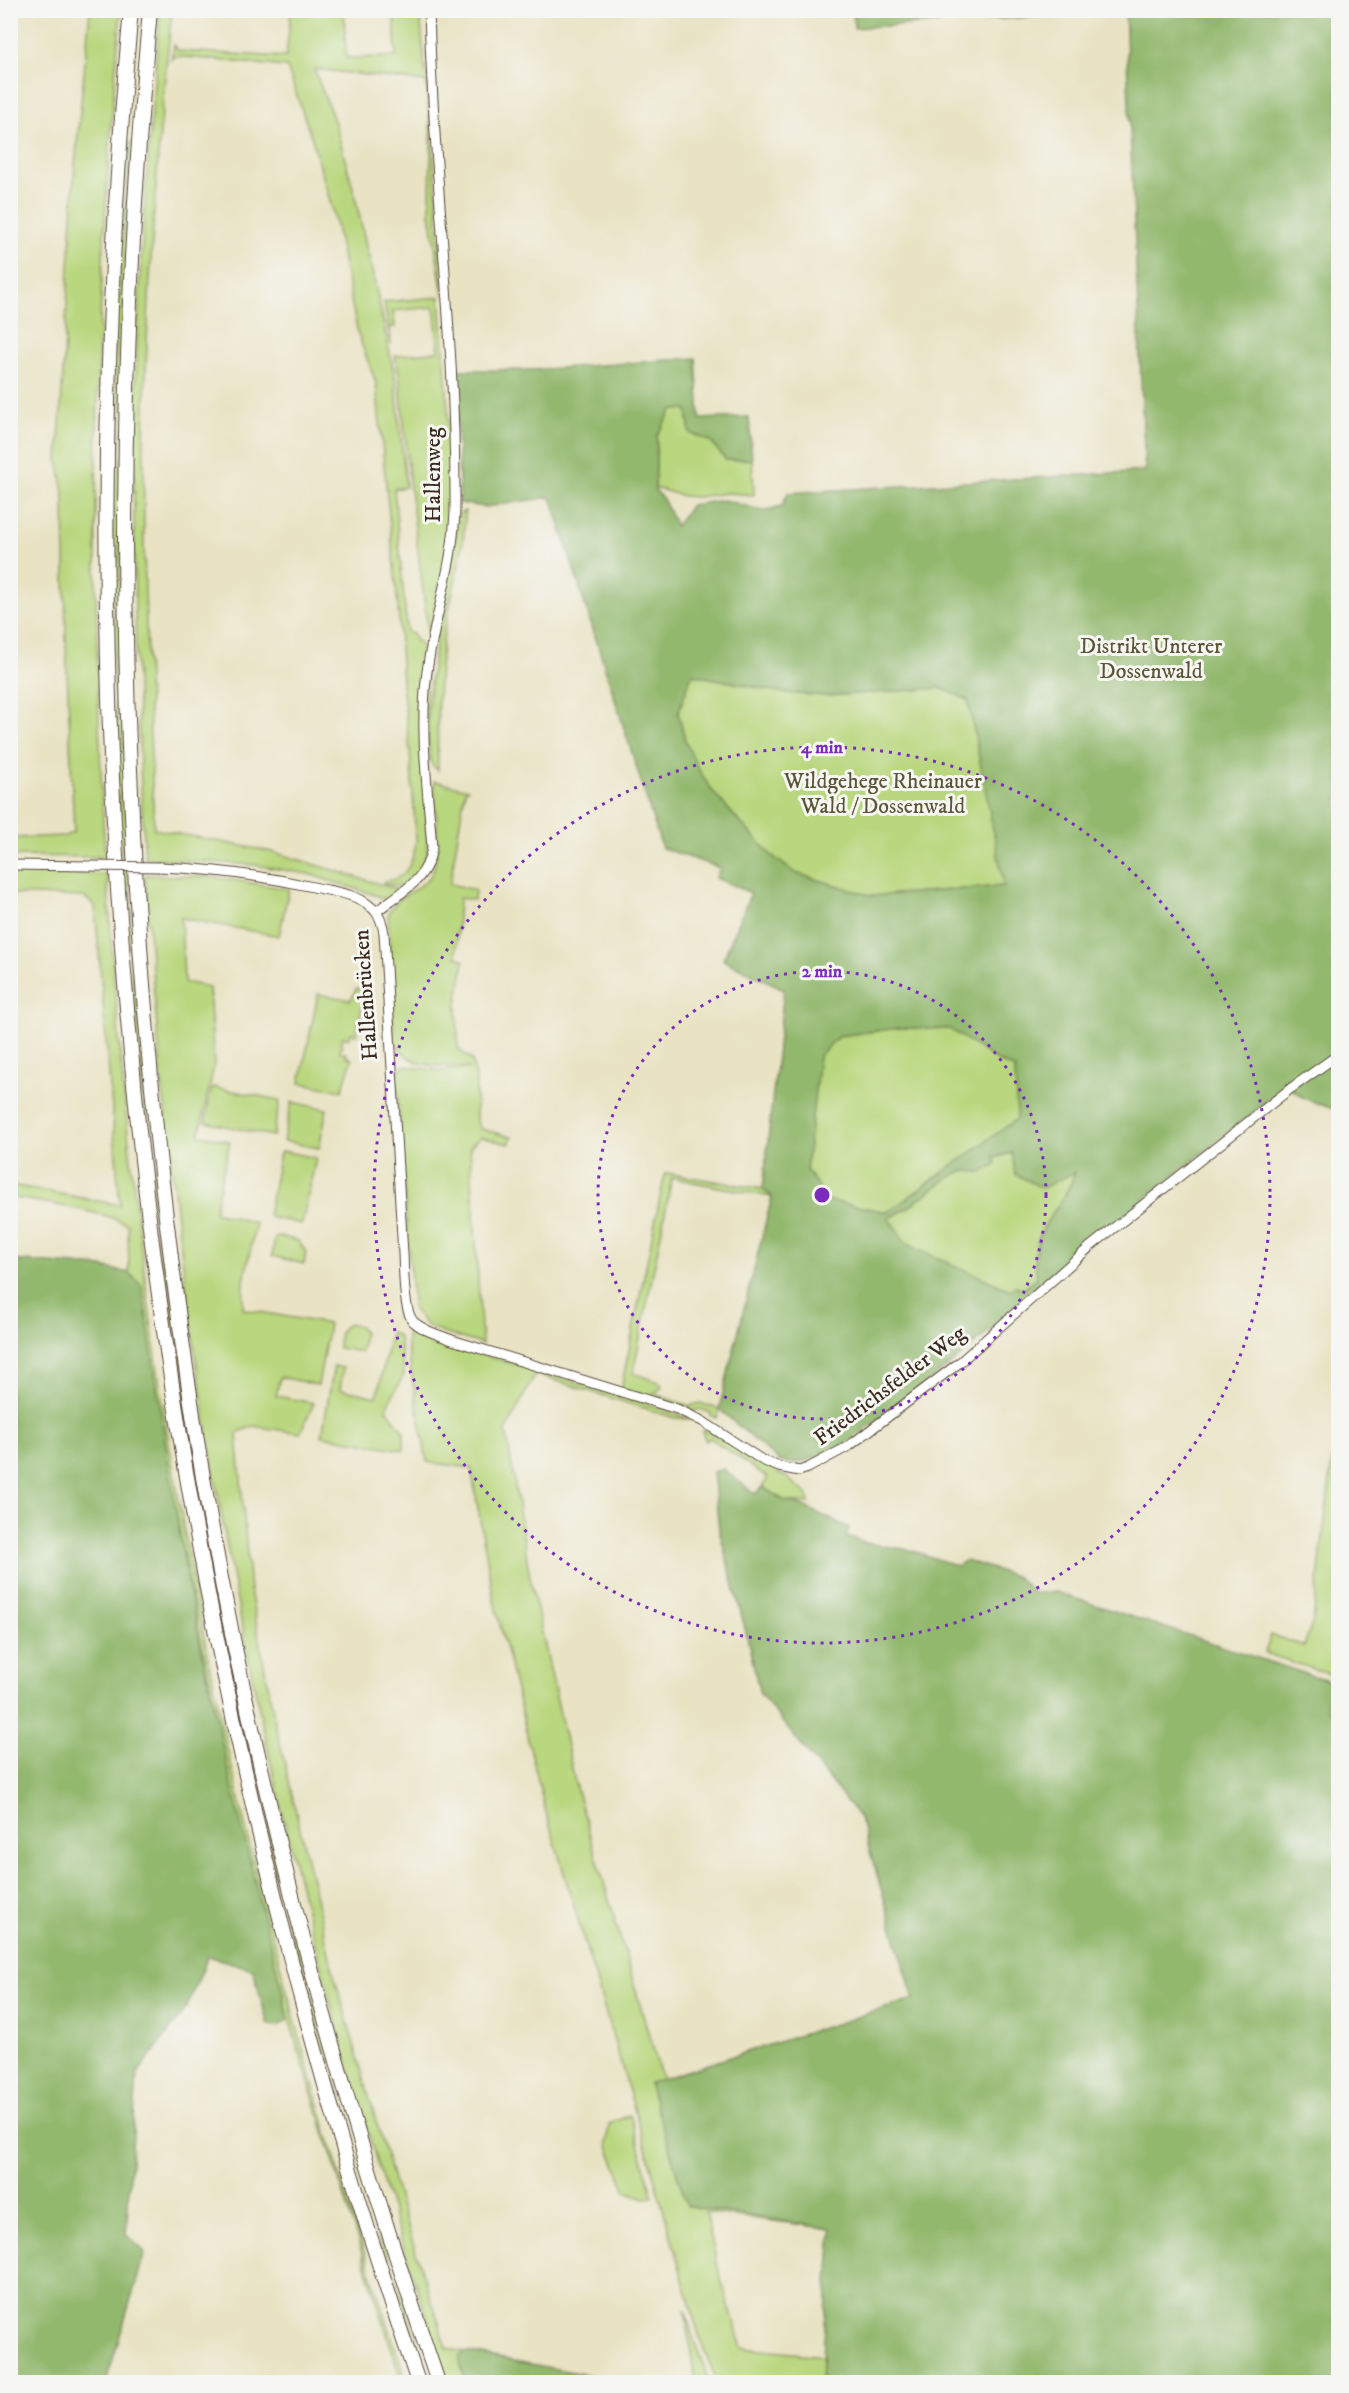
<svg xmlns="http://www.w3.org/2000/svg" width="1349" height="2393" viewBox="0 0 1349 2393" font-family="'IM FELL DW Pica',serif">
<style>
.green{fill:#b9d77e;stroke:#7a804e;stroke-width:1.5}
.forest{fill:#92b86d;stroke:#667146;stroke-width:1.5;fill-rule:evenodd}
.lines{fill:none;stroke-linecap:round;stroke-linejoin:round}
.minor-casing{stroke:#554637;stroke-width:11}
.highway-casing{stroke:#554637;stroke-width:16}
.minor{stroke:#fff;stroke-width:9}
.highway{stroke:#fff;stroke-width:14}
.minor-bridge-casing{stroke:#554637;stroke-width:11;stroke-linecap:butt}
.minor-bridge{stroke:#fff;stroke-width:9}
.ring{fill:none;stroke:#7b2cbf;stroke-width:3;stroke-dasharray:3 6}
.labels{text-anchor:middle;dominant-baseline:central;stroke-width:6;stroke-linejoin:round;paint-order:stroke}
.street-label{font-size:22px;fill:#3b2a1e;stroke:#f6f6f2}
.park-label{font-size:22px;fill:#5a5536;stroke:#f6f6f2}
.centre{fill:#7b2cbf;stroke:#f6f6f2;stroke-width:3}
.ring-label{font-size:18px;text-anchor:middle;font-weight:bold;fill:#7b2cbf;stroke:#f6f6f2;stroke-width:6;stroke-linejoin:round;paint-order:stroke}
</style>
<rect width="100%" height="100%" fill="#f6f6f2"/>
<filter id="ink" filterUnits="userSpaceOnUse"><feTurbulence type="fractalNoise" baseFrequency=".0167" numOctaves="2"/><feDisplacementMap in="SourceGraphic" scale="12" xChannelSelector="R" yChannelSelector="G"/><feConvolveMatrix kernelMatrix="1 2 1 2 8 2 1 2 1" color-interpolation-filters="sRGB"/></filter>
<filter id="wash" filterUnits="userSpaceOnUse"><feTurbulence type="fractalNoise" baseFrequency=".008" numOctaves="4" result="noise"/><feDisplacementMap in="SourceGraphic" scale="24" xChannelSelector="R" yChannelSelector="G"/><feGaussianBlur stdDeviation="1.35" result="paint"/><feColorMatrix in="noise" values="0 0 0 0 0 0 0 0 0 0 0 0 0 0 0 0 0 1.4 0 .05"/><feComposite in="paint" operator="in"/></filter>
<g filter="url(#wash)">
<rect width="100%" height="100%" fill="#e9e3c4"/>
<path class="green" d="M291,10L344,11L346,58L396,57L394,11H420L425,71L429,80L443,295L430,213L431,138L426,82L314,69L335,123L353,188L379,302L395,377L406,487L394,489L407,632L413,634L415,640L420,643L426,655L427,853L421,869L403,886L383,884L384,881C407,881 414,860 416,840L410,751L402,683L398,606L376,383L358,334L333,211L312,139L287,67L175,56L171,60L174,45L179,51L286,57Z
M90,11H121C94,292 89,575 105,857L11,856V838L65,836L74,832L66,647L64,492L58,460L75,165Z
M160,11H172C156,153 147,297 144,440C142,570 149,700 154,829L273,852L403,891L389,902L378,896L308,874L255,865L145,858C132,644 129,428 144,214C148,146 155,78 160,11Z
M129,142H132C110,512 117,879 163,1248L239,1698L265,1815L304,1968L353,2142H347L268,1849L195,1496L149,1177L122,861L114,679L112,515L116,334Z
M440,297C445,369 452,441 450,512C448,555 437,597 429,639L410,487L399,374L395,356L439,351L434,307L393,311L395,327H390L391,345L384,302Z
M687,409L690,433L710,441L726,460L752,459L754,495L727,493L696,497L683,496L655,488L657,436L672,410Z
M465,511C465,553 451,592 444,633C437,679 437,724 438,770L432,765L430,758C420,675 450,594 459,513Z
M692,674L784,693L827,696L941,688L968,700L1005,886L872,896L795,873L771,855L737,819L714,793L699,772L686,743L678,713Z
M434,781L468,789L465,791L450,884L475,890L474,900L459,898L456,956L464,960L457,1006L458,1049L472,1060L476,1079V1120L481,1129L512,1137L509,1144L480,1137L470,1147L482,1344L443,1333L426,1325L413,1310L396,1073L404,1066L442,1071L470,1068C438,1063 414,1073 394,1041L388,915C395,896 416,892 429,878C443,861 435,803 434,781Z
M11,872L107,874C130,1273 196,1672 305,2057C336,2166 371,2275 407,2382H402L289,2019L234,1802L190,1588L173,1498L142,1287L129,1273L128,1225C110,1212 36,1202 11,1197V1185L120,1205L95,906L84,897L11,894Z
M145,875L214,877L289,889L279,936L181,918L184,982L209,987L214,1066L199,1135L230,1141L214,1212L256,1223L244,1280L243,1309L329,1324L318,1385L280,1377L276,1396L314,1403L300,1433L253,1426L237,1433L250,1590L274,1717L334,1975L399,2200L447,2348L467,2352L461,2355L463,2374L468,2382H448C400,2240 355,2098 317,1952C224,1600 169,1238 145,875Z
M367,987L371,1003L362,1007L356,1035L351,1033L349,1038L343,1037L340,1052L346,1053V1056L352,1059L342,1091L300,1083L318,994L351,1000L356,989Z
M898,1028L950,1029L998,1061L1015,1069L1017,1119L888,1212L829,1201L806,1170L819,1055L839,1036Z
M212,1087L280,1100L273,1136L205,1122Z
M292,1102L327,1109L319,1148L283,1141Z
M283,1151L316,1158L302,1224L270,1217L268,1215L280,1153Z
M1013,1153L1067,1174L1075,1171C1068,1199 1041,1220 1036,1248C1034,1257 1036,1268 1037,1277L1024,1289L1010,1290L908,1245L888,1218C915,1210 937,1174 964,1171C970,1171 977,1172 983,1172L994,1158Z
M665,1173L763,1189L772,1197L672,1178L633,1373L661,1383L662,1387L654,1394L690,1406L700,1403L719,1409L717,1418L711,1416V1413L700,1409L694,1411L621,1389Z
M279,1236L298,1241L306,1252L304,1264L272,1256L275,1237Z
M350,1324L359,1326L364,1333L361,1352L338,1348C339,1338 338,1326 350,1324Z
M407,1331C428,1343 454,1346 477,1353C548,1375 621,1392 690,1419L675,1418L535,1374L506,1431L531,1583L577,1791L662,2079L649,2084L832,2229L705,2212L721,2280L742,2348L822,2356L821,2382H717L700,2339L645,2145L545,1809L494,1600L471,1468L427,1462L407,1348Z
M391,1332L399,1337L404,1374L386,1408L404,1432V1450L322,1436L334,1366L343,1368L340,1389L377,1397Z
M1338,1412V1677L1265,1653L1271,1635L1304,1646L1313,1621Z
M707,1430L786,1477L807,1494L809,1503L785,1501L762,1487L768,1478L710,1438L706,1441L702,1431Z
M1331,1682L1338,1684V1716L1326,1707Z
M630,2115L653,2197L644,2198L626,2191L607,2144L609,2124Z
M373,2216H375L430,2382H425L387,2271Z
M685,2309L694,2341L710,2382H695Z"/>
<path class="forest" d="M853,11H1338V1111L1304,1098L1287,1086L1089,1243L957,1359L846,1444L812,1459L793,1463L780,1462L719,1409L772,1197L763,1189L784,989L723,960L751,893L716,878L720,868L662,848L551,497L485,507L460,503L455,370H532L696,358L700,419L749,417L752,459L726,460L710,441L690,433L687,409L672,410L657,436L655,490L663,499L676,526L691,505L724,500L764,511L782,506L788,493L1145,471L1125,11L854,28ZM692,674L784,693L827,696L941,688L968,700L1004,886L872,896L795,873L771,855L737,819L714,793L700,772L686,743L678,713ZM898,1028L950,1029L998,1061L1015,1069L1017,1119L888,1212L829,1201L806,1170L819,1056L839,1036ZM1012,1153L1015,1174L1042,1188L1075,1172C1068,1200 1041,1220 1036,1249C1034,1257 1036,1268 1037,1277L1025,1289L1016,1286L1010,1290L908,1245L888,1218L910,1206L946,1179L962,1171L983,1172L996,1164L994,1157Z
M10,1260L101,1267L129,1273L142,1286C157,1387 171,1487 189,1587C217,1732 253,1876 289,2019L279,2026L268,2025L253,1969L208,1956L187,2007L137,2074L126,2235L145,2252L106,2382H11Z
M723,1469L755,1494L762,1487L785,1501L799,1504L849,1528L846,1537L854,1538L866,1543L910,1550L958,1566L966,1560L1017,1577L1034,1593L1056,1592L1331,1682L1326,1707L1338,1716V2382H821L832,2229L687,2206L649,2083L914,1999L860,1818L760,1694L746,1632L719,1529L713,1472Z
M467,2352L625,2382H468C463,2374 459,2365 460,2355Z"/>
</g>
<g filter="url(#ink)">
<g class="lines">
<g class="minor-casing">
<path id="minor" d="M10,865L90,866
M159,867C214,869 265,876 318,888C335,892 356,894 370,906C379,913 382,922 384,933L403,1254C404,1269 403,1313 414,1322C424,1331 439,1335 452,1340L677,1409L702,1421L762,1460L779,1467L799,1471L808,1468L849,1446L959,1363L1091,1246L1290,1089L1338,1055
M376,912C401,891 426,883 432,848C428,792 420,735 426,680C432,621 455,564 455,505C456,340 433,175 429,10"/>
</g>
<g class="highway-casing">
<path id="highway" d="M131,10C55,814 157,1620 418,2382
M150,10C105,481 122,955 194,1422C245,1749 331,2070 438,2382"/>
</g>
<use href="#minor" class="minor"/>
<use href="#highway" class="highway"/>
<g class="minor-bridge-casing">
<path id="minor-bridge" d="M90,866L159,867"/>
</g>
<use href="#minor-bridge" class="minor-bridge"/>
</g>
</g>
<g class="ring">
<circle cx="822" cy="1195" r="224"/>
<circle cx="822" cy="1195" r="448"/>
</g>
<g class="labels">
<g class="street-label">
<text transform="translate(433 475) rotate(-90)">Hallenweg</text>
<text transform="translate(366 995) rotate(-94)">Hallenbrücken</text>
<text transform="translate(890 1386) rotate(-37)">Friedrichsfelder Weg</text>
</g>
<g class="park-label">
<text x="1151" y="646">Distrikt Unterer<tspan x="1151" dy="25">Dossenwald</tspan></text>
<text x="883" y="781">Wildgehege Rheinauer<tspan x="883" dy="25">Wald / Dossenwald</tspan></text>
</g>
</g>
<circle cx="822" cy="1195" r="9" class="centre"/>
<g class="ring-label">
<text x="822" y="753">4 min</text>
<text x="822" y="977">2 min</text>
</g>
<rect width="1349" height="2393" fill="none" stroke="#f6f6f2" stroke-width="36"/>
</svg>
